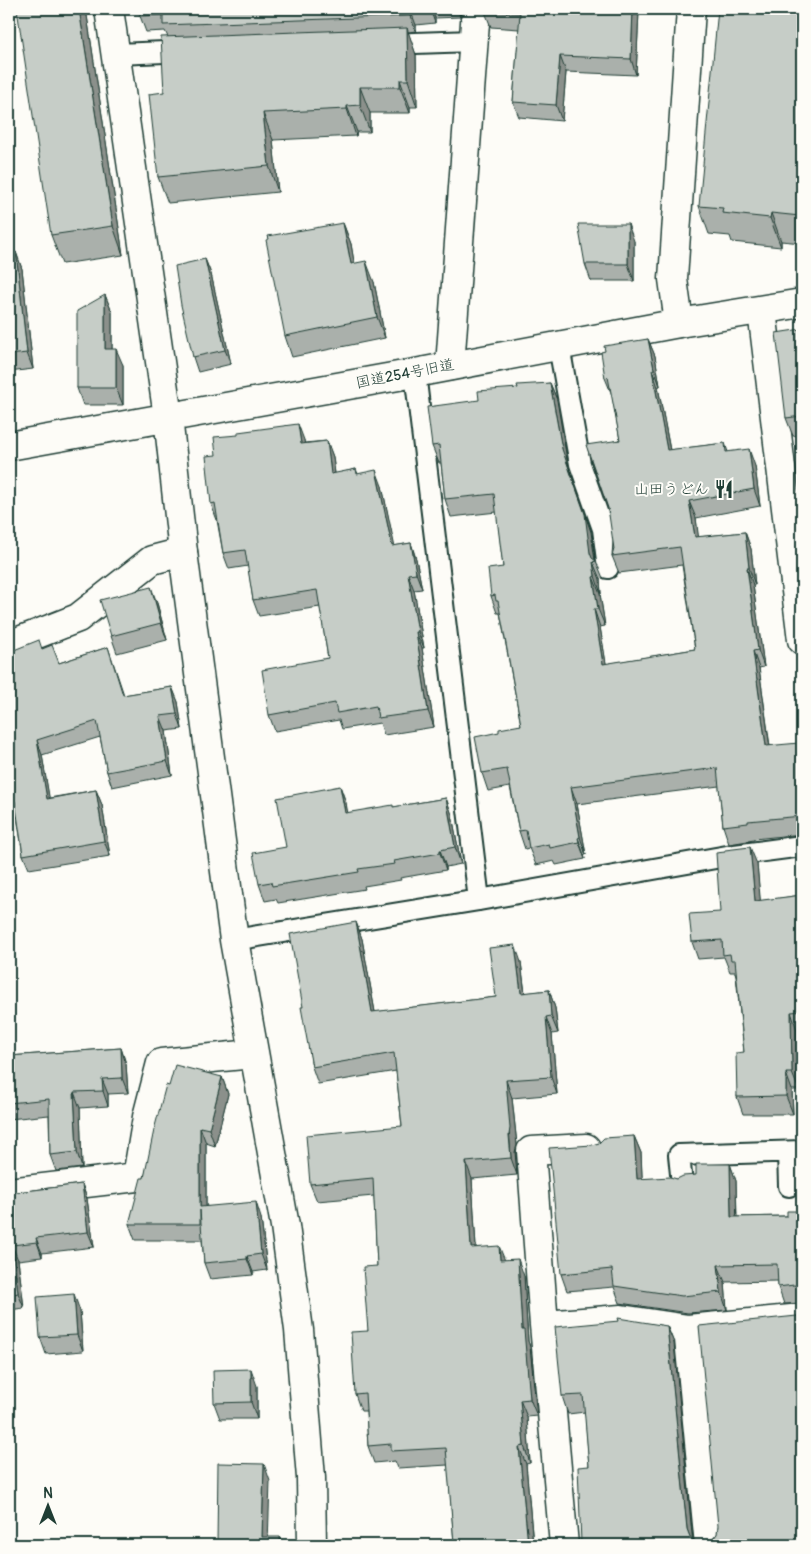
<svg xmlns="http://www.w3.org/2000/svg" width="811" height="1554" viewBox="0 0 811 1554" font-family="Pangolin,'Klee One',sans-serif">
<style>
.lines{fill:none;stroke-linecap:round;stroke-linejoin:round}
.lane-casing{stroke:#1f3d34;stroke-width:24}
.street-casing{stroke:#1f3d34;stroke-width:31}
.secondary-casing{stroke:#1f3d34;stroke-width:31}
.lane{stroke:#fdfcf7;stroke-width:20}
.street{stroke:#fdfcf7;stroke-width:28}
.secondary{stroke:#fdfcf7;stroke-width:28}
.wall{fill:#aab0ab;stroke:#1f3d34}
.shaded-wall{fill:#8b908b;stroke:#1f3d34}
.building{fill:#c6cdc7;stroke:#1f3d34}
.labels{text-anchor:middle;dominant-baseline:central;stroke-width:4;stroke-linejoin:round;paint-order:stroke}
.street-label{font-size:15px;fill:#1f3d34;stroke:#fdfcf7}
.poi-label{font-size:15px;fill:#1f3d34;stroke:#fdfcf7;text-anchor:end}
</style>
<rect width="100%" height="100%" fill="#fdfcf7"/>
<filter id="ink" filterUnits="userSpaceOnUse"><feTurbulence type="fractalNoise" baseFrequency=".02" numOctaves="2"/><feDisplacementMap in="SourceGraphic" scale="10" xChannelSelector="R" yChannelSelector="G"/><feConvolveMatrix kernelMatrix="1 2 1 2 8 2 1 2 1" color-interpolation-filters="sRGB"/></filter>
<g filter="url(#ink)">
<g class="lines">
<g class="lane-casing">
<path id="lane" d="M386,44L473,41
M117,54L189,51
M559,346L580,464L603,529L608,568
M415,373L479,900L727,856L802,846
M234,940L479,900
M788,1152L789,1186
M682,1184L679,1155L802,1151"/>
</g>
<g class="street-casing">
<path id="street" d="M762,311L802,640
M679,323L673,279L691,9
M450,366L476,9
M9,645L78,618L152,560L183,552
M9,1192L137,1177L147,1117L161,1063L253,1054
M544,1325L621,1319L688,1329L802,1318
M688,1329L709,1545
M564,1545L544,1325L531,1151L586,1148"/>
</g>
<g class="secondary-casing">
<path id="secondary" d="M109,9L168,417L183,552L234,940L285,1226L299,1330L311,1478L312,1545
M9,446L415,373L679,323L802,303"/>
</g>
<use href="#lane" class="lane"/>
<use href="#street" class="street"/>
<use href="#secondary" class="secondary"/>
</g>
<path class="wall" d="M86,9L123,255L62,264L51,235Z
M140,9H460V17L435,18V23L416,25V31L408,32L416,55L417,107H410V113H370V132H357L356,136L273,140L278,192L168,203L158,177L168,37L165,31L146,32L140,16Z
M485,9H655V12L639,11L636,75L566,72L562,121L519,117L513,102L519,29L491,27L485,12Z
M802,9V243L781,241V247L732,242L730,236L709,234L699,206Z
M343,223L351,244L354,263L374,282L385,338L292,357L285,336Z
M634,241V281H591L585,264Z
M16,252L22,269L33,369L9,372V253Z
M205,259L211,274L231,364L198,372L193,357Z
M105,295L112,312V349L123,365V405H83L77,388Z
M802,329V435L793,436L786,418Z
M648,339L655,356L660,386L658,387L670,450L725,443L728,452L755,466L760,506L696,518L698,537L745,532L751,549L755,585H753L764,667L759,668L770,746L802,751V834L754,839V840L729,844L723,826L719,786L577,804L586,855H584L585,859L556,865L554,861L536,865L529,848L525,849L519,831L510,787L488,791L482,773L499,732L521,725L500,613H497L491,596L503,567L497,512L451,517L445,499L441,463H439L432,446L479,400L518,388L550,383L557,400L568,466L591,532L595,560L596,561L603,578L600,579L601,594H600L605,626L600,627L606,664L695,649L682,565L619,573L612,556L620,440L612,395L605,378V351Z
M304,440V443L327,441L333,457L335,474L356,469L358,474L382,486L394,546L411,543L416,559L422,589L414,590L424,648H422L434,727L384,735L380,723L342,729L339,720L275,731L269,715L328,658L320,607L259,616L253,600L248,566L229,569L223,553L217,520L211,504Z
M157,603L167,640L117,653L111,636Z
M108,647L124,695L172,687L178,702L182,729L166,731L172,775L112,787L107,772L100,737L42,755L49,798L96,790L102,805L110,856L29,869L23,855L17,817H16L10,799L9,800V652L42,649L59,663Z
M340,786L346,803L347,813L394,807L446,798L452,815L461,864L446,867V870L400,878L401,880L364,886L365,889L278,903L276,899L265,901L259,884L286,847Z
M757,864L760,901L802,895V1029L797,1030L799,1090H792L793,1114H743L737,1097L744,1052L736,976L735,972H730L724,957L698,959L692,942L720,912Z
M356,922L362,939L375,1012L496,997L521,962L525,993L549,990L555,1008L558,1033L552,1034L557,1094L512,1098L517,1145L515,1152L517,1175L472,1179L476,1248L505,1260L524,1276L528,1341L530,1347L537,1416L527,1417L530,1463L526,1464L533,1545H407L454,1543L448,1465L398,1468L395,1461L374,1463L368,1446L366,1411H361L355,1394L368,1331L377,1266L374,1196L317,1201L310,1184L402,1126L396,1071L318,1084L312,1067L303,1007Z
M121,1048L126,1064L128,1093L108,1094V1106L80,1108L82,1168L56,1171L50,1155L49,1115L9,1119V1056Z
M222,1077L228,1094L215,1146L206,1143V1206L261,1218L267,1270L253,1272V1275L210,1279L204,1263L202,1240H135L129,1224L144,1178L169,1086Z
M634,1136L641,1153L642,1179H677L696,1175L730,1164L736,1181L737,1217L787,1216L802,1211V1303L784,1304L778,1287V1281L725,1282L727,1310L688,1313L620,1303L614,1287L567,1291L561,1274L592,1145Z
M82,1184L87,1199L94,1247L42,1253V1257L18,1260L24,1308L9,1310V1193Z
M80,1311L83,1351L46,1354L40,1337Z
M797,1316L802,1545L581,1543L589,1466L585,1412L568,1414L562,1396L667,1326L674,1343L693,1539L696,1542L704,1543L712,1540L717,1534Z
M257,1386V1419H220L214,1403Z"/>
<path class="shaded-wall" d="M79,9H86L123,255L113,226Z
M410,9L416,25V31L410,16Z
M430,9H431L435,18V23Z
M457,9H460V17Z
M633,9H638L639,11L636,75L631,59Z
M407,28L416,55L417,107L408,80Z
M560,56L566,72L562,121L556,105Z
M400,80L410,107V113L400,87Z
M360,87L370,113V132L360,105Z
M347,106L357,132L356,136L347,109Z
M263,113L273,140L278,192L269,166Z
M802,190V223L800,216Z
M771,213L781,241V247L770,218Z
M343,223L351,244L358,285L351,264Z
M628,224L634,241V281L628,264Z
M16,252L22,269L33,369L27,353Z
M205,259L211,274L231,364L225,350Z
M366,261L374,282L385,338L377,317Z
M105,295L112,312V365L105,349Z
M648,339L655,356L660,386L654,369Z
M116,349L123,365V405L116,388Z
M652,370L658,387L673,467L667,450Z
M550,383L557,400L568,466L591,532L595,561L593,562L590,553L562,449Z
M298,424L304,440L307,460L301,444Z
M327,441L333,457L337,491L331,474Z
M749,449L755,466L760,506L754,489Z
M376,470L382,486L398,562L392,546Z
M689,501L696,518L701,555L695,537Z
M745,532L751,549L755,585L749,568Z
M411,543L416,559L422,589L416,573Z
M593,562L600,579L601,594L595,576Z
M747,568L753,585L764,667L758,650Z
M408,574L414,590L424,648L418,632Z
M593,577L600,594L605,626L598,609Z
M151,587L157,603L167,640L161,623Z
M594,609L600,627L609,681L603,664Z
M416,632L422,648L434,727L428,711Z
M753,651L759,668L772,763L766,746Z
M172,687L178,702L182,729L177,714Z
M160,716L166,731L172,775L167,761Z
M37,740L42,755L52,814L47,799Z
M799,743L802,751V769Z
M340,786L346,803L351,830L345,813Z
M571,787L577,804L586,855L580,837Z
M96,790L102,805L110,856L104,841Z
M446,798L452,815L461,864L455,847Z
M578,838L584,855L585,859L579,842Z
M750,847L757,864L762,918L755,901Z
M440,850L446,867V870L440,853Z
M356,922L362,939L378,1029L372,1012Z
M515,945L521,962L527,1011L521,993Z
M549,990L555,1008L558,1033L551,1016Z
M791,1012L797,1030L799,1090L792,1073Z
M546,1017L552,1034L557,1094L551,1077Z
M121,1048L126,1064L128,1093L122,1078Z
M786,1073L792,1090L793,1114L786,1096Z
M222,1077L228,1094L215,1146L209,1129Z
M102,1079L108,1094V1106L103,1091Z
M506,1080L512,1098L517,1145L515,1152L517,1175L511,1158Z
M74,1092L80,1108L82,1168L77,1152Z
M200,1127L206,1143V1223L200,1207Z
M634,1136L641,1153L643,1196L637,1179Z
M466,1162L472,1179L477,1265L471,1248Z
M730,1164L736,1181L737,1235L731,1217Z
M82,1184L87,1199L94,1247L88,1232Z
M256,1202L261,1218L267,1270L261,1254Z
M36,1238L42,1253V1257L37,1242Z
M12,1245L18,1260L24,1308L18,1293Z
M499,1246L506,1263L500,1260Z
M247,1256L253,1272V1275L247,1259Z
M518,1259L524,1276L528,1341L530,1347L537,1416L530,1399L522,1330Z
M718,1265L725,1282L727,1310L721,1292Z
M74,1294L80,1311L83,1351L77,1335Z
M667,1326L674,1343L693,1545L687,1529Z
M251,1369L257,1386V1419L251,1402Z
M520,1400L527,1417L530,1463L524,1446Z
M519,1447L526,1464L533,1545H528Z
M264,1464L270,1481L268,1545L262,1537Z
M280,1537L283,1545H280Z"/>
<path class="building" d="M17,9H79L113,226L51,235Z
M140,9H412H410V16L163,25V15L140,16Z
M485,9H633L631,59L560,56L556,105L513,102L520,13L485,12Z
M718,9H802V190L800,216L771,213L770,218L722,213L723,208L699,206Z
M407,28L408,80H400V87H360V105L347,106V109L263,113L269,166L158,177L149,94L164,92L161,37Z
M343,223L351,264L366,261L377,317L285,336L266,240L269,239L268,236Z
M578,224H628V264H585Z
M16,252L27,353L9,355V253Z
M205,259L225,350L193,357L181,305L175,266Z
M105,295V349H116V388H77V311Z
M802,329V418V416L786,418L776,333Z
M648,339L654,369L652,370L667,450L725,443L726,452L749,449L754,489L689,501L695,537L745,532L749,568H747L758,650L753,651L766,746L799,743L802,768V816L748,821V823L723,826L717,768L571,787L580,837L578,838L579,842L550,848L549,844L529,848L526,830L519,831L507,769L482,773L475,737L499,732V729L521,725L498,601H496L495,595L491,596L488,569L503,567L494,494L445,499L439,445L432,446L427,407L479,400L478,391L518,388L517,385L550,383L562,449L585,514L590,553L592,558L596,561L593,562L595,576L593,577L598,609H594L603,664L695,649L680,547L612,556L614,549L608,508L586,445L620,440L608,377L605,378L601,352L605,351L604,346Z
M298,424L301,444L327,441L331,474L356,469L357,474L376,470L392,546L411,543L416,573L408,574L418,632H416L428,711L378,718L376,706L337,713L335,703L269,715L262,670L328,658L317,590L253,600L245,550L223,553L215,503L211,504L206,456L216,455L214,437L238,435V432Z
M151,587L161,623L111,636L100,600Z
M39,640L42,649L52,645L59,663L108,647L123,695L172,687L177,714L160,716L167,761L107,772L97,721L37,740L47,799L96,790L104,841L23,855L15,801L10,802L9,790V652Z
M340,786L345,813L393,805V807L446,798L455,847L440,850V853L394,861L395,864L358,869L359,872L272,886L271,882L259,884L253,853L286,847L277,798Z
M750,847L755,901L802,895V1011L791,1012L792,1073H786V1096L737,1097L736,1053L744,1052L735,960H731L730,954L723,955L722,940L692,942L689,914L720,912L716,853L725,852V850Z
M356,922L372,1012L496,997L489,948L515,945L521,993L549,990L551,1016L546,1017L551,1077L506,1080L510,1128L509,1135L511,1158L466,1162L471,1248L499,1246L500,1260L518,1259L522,1330H524L530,1399L520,1400L524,1446L519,1447L528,1545H407L454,1543L446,1448L391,1451V1444L368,1446L365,1393L355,1394L351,1332L368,1331L363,1267L377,1266L373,1178L310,1184L306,1135L402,1126L394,1053L312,1067L301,1007H303L290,934Z
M121,1048L122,1078L102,1079L103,1091L74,1092L77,1152L50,1155L49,1099L9,1103V1056Z
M175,1065L222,1077L209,1129L200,1127V1207L256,1202L261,1254L247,1256V1259L204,1263L200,1210V1224H129L141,1178H144L154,1130L166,1085L169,1086Z
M634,1136L637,1179L670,1177L677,1179L683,1176L696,1175V1164H730L731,1217L787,1216V1211H802V1287L794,1285L778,1287L777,1264L718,1265L721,1292L682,1296L614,1286L612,1269L561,1274L549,1148L592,1145L599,1143L604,1138Z
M82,1184L88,1232L36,1238L37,1242L12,1245L18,1293L9,1295V1193Z
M74,1294L77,1335L40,1337L37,1297Z
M802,1314V1545H551L581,1543L578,1467L589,1466L583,1395L562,1396L555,1327L619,1321L618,1318L667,1326L687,1529L690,1537L696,1542L704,1543L712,1540L717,1534L718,1526L699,1326L797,1316Z
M251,1369V1402L214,1403L213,1370Z
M218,1463L264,1464L262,1537H280V1545H217Z"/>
</g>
<defs>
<g id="restaurant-bare" transform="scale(1.5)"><path d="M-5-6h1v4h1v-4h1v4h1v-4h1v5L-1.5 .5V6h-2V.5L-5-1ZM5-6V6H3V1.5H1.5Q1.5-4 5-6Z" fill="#1f3d34" stroke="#fdfcf7" stroke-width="2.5" paint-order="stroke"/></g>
</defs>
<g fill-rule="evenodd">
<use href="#restaurant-bare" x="724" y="489"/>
</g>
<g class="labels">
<g class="street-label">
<text transform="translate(405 374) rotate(-11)">国道254号旧道</text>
</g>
<g class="poi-label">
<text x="709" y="489">山田うどん</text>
</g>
</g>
<rect width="811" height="1554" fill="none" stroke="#fdfcf7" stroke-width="30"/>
<rect x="15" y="15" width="781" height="1524" fill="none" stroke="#1f3d34" stroke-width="2" filter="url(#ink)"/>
<g transform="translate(48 1506)" stroke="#fdfcf7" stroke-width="4" paint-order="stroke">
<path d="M0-4L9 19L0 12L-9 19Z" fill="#1f3d34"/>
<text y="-8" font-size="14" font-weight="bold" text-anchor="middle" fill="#1f3d34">N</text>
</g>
</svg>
